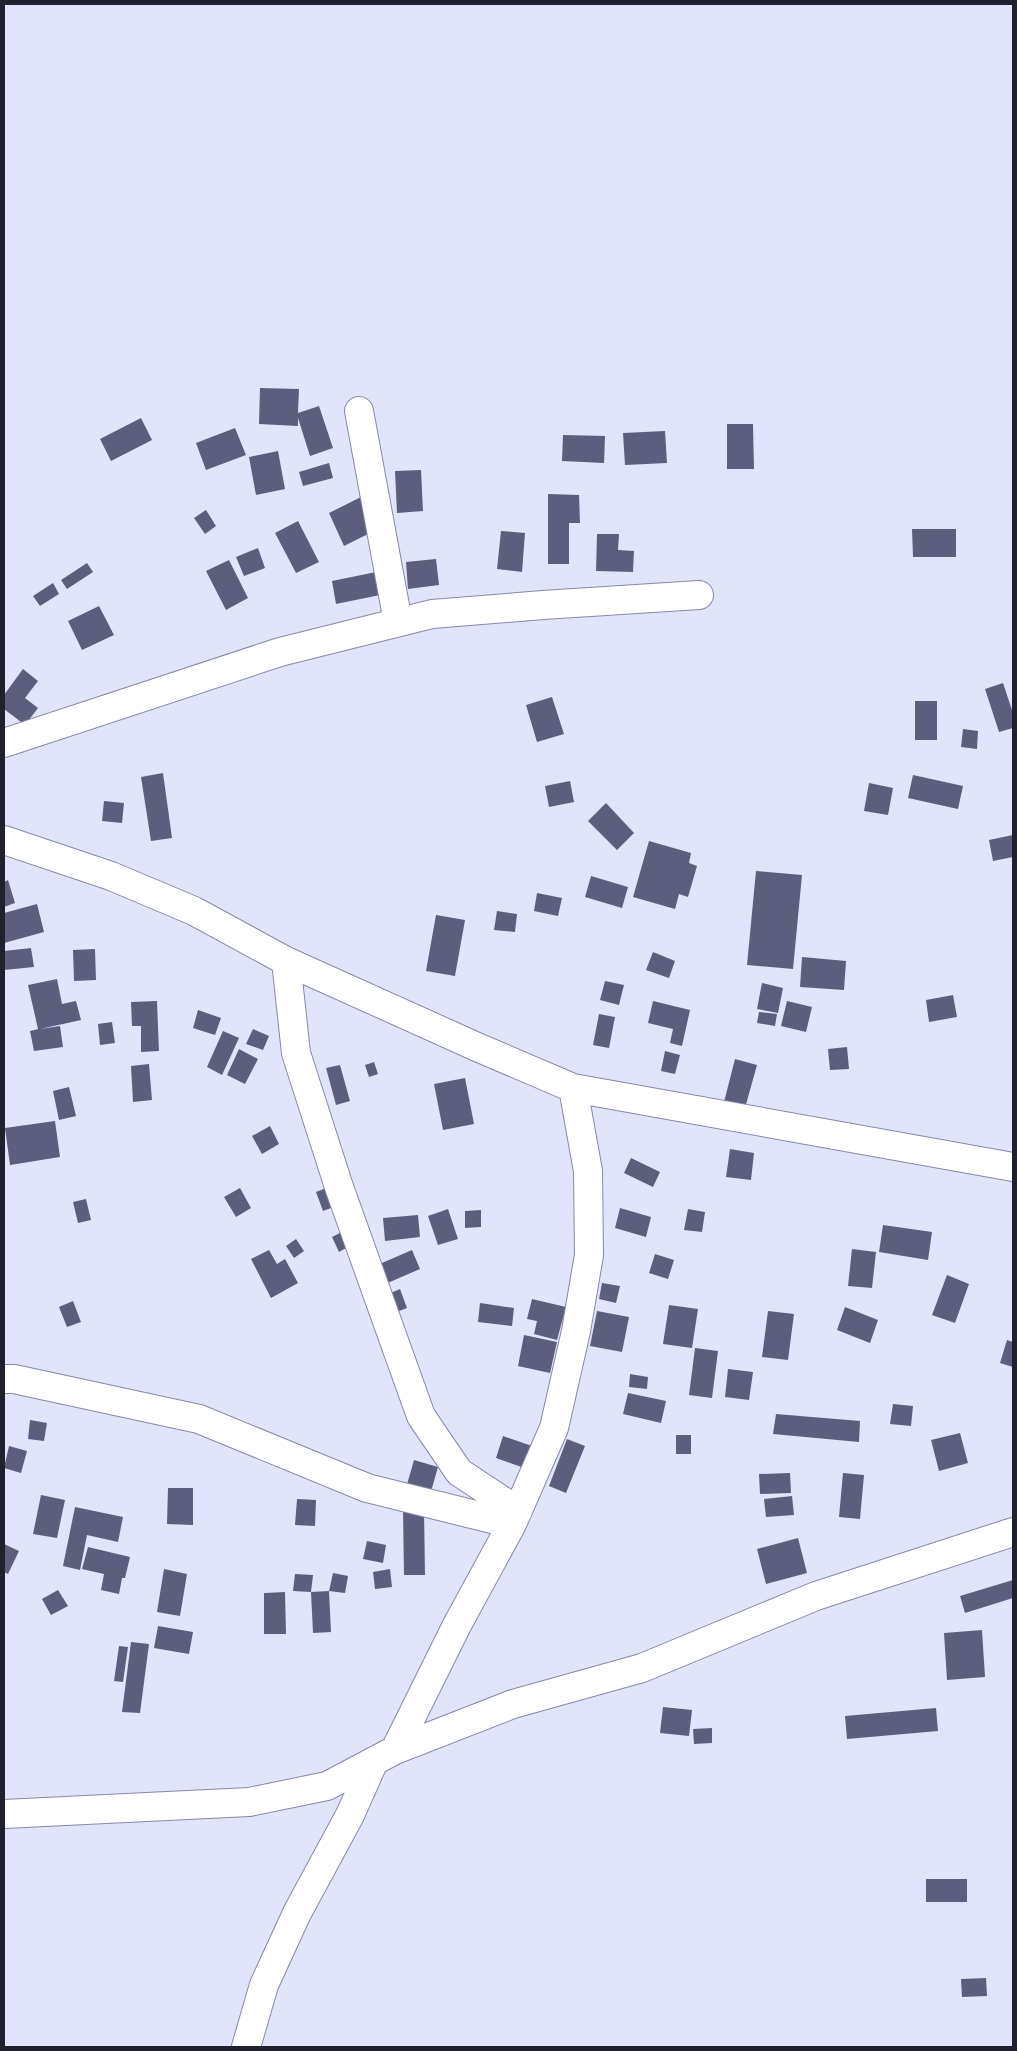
<svg xmlns="http://www.w3.org/2000/svg" width="1017" height="2051" viewBox="0 0 1017 2051" font-family="Lato,sans-serif">
<style>
.building{fill:#5d5e7e}
.lines{fill:none;stroke-linecap:round;stroke-linejoin:round}
.minor-casing{stroke:#8688aa;stroke-width:30}
.minor{stroke:#fff;stroke-width:28}
</style>
<rect width="100%" height="100%" fill="#e2e4fb"/>
<path class="building" d="M260,388L299,389L298,413L319,406L333,448L310,456L298,418V426L259,424Z
M141,418L152,440L111,461L100,439Z
M727,424H753L754,469H727Z
M235,428L246,455L206,470L196,443Z
M665,431L667,463L625,465L623,433Z
M563,435L605,436L604,463L562,461Z
M278,451L285,489L256,495L249,457Z
M329,463L333,478L303,486L299,472Z
M421,470L423,511L397,513L395,471Z
M548,494L579,495L580,523H569V564H548Z
M361,497L376,530L344,546L329,513Z
M206,510L216,526L205,534L194,518Z
M298,521L319,562L296,573L275,533Z
M912,529H956V557H913Z
M501,531L525,533L522,572L497,569Z
M597,534H619L618,550L634,551L633,572L596,571Z
M258,548L265,568L244,576L236,557Z
M436,559L439,585L408,589L406,562Z
M229,560L248,598L226,610L206,571Z
M87,563L93,572L67,589L61,580Z
M376,572L380,595L336,604L332,581Z
M53,583L59,594L40,606L33,596Z
M99,606L114,635L82,650L68,621Z
M23,669L38,681L25,698L38,708L25,725L4,709V695Z
M1003,683L1013,713V728L999,732L985,689Z
M552,697L564,734L537,742L526,705Z
M915,701H937V740H915Z
M963,729L978,731L977,749L961,747Z
M163,773L172,838L151,841L141,777Z
M913,775L963,786L958,809L908,798Z
M570,781L574,802L549,807L545,786Z
M869,783L893,788L888,815L864,811Z
M104,801L124,803L122,823L102,821Z
M606,803L634,833L617,850L588,821Z
M1013,835V857L993,861L989,840Z
M649,841L691,853L689,863L697,866L688,897L679,894L675,909L633,897Z
M756,871L802,875L793,969L747,965Z
M591,876L628,887L622,908L585,897Z
M8,880L15,903L4,907V882Z
M537,893L562,898L558,916L534,911Z
M37,904L44,932L4,943V913Z
M497,911L517,914L515,932L494,930Z
M436,915L465,920L455,976L426,971Z
M31,948L34,967L4,970V951Z
M95,949L96,980L74,981L73,950Z
M653,952L675,961L669,978L646,970Z
M802,957L846,961L844,990L800,987Z
M57,979L62,1004L76,1001L81,1020L40,1029L60,1026L63,1047L34,1051L30,1031L38,1029L28,985Z
M605,981L624,985L619,1005L600,1000Z
M762,983L783,988L778,1013L757,1009Z
M953,995L957,1017L929,1022L926,1000Z
M157,1001L159,1051L141,1052V1026H132L131,1002Z
M653,1001L690,1010L682,1046L670,1043L673,1029L648,1023Z
M787,1001L812,1007L806,1032L781,1026Z
M198,1010L221,1018L215,1035L193,1028Z
M759,1012L777,1014L775,1026L757,1023Z
M599,1014L615,1017L609,1048L593,1045Z
M112,1022L115,1043L100,1045L98,1024Z
M253,1029L269,1036L263,1050L246,1044Z
M223,1031L239,1038L222,1075L207,1067Z
M847,1047L849,1069L830,1070L828,1049Z
M239,1049L258,1059L245,1084L227,1075Z
M665,1051L680,1055L675,1074L661,1071Z
M735,1059L757,1065L745,1108L724,1102Z
M374,1062L378,1074L369,1077L365,1065Z
M149,1064L152,1100L133,1102L131,1066Z
M340,1065L350,1101L336,1105L326,1068Z
M465,1078L474,1124L443,1130L434,1084Z
M69,1087L76,1116L59,1120L53,1091Z
M55,1121L60,1157L10,1165L5,1128Z
M270,1126L279,1144L262,1154L252,1136Z
M730,1149L754,1153L751,1180L726,1177Z
M631,1158L660,1172L653,1187L624,1173Z
M331,1186L339,1205L323,1211L316,1192Z
M240,1188L251,1208L236,1217L224,1197Z
M86,1199L91,1220L78,1223L73,1202Z
M620,1208L651,1217L646,1237L615,1228Z
M448,1209L458,1239L438,1245L428,1216Z
M688,1209L705,1212L702,1232L684,1230Z
M481,1210V1227L465,1228V1211Z
M418,1215L420,1237L385,1241L383,1218Z
M883,1225L932,1232L928,1260L879,1252Z
M346,1230L353,1244L339,1252L332,1237Z
M296,1239L304,1251L294,1258L286,1246Z
M852,1249L876,1252L872,1288L848,1286Z
M269,1250L277,1264L285,1259L298,1283L271,1298L251,1259Z
M412,1250L420,1269L383,1285L375,1266Z
M655,1254L674,1260L668,1279L649,1273Z
M947,1275L969,1284L955,1323L932,1315Z
M602,1283L620,1286L616,1303L599,1299Z
M400,1289L407,1308L394,1313L386,1295Z
M532,1299L566,1307L557,1340L534,1334L537,1321L527,1319Z
M73,1301L81,1322L67,1327L59,1307Z
M480,1303L514,1308L512,1326L478,1322Z
M669,1305L698,1309L692,1348L663,1344Z
M845,1307L878,1320L870,1343L837,1330Z
M597,1311L629,1317L622,1352L590,1346Z
M768,1311L794,1314L788,1360L762,1357Z
M524,1335L557,1342L550,1373L518,1366Z
M1007,1340L1013,1342V1367L1000,1363Z
M695,1348L718,1351L712,1398L689,1395Z
M728,1369L753,1372L749,1400L725,1397Z
M630,1374L648,1377L647,1389L629,1387Z
M628,1393L666,1401L661,1423L623,1414Z
M893,1404L913,1406L911,1426L890,1424Z
M776,1414L860,1421L859,1442L773,1434Z
M30,1420L47,1423L44,1441L28,1439Z
M960,1433L968,1463L939,1471L931,1440Z
M676,1435H691V1454H676Z
M503,1436L538,1448L530,1470L496,1458Z
M567,1439L585,1446L566,1493L549,1486Z
M9,1446L27,1451L21,1473L4,1468Z
M414,1460L438,1467L426,1509L402,1502Z
M790,1473L791,1493L760,1494L759,1474Z
M843,1473L864,1475L860,1519L839,1517Z
M168,1488H193V1525L167,1524Z
M41,1495L65,1500L57,1538L33,1534Z
M792,1496L794,1515L766,1517L764,1499Z
M297,1499L316,1500L315,1526L295,1525Z
M75,1507L123,1517L118,1542L87,1535L80,1570L63,1566Z
M424,1510L425,1575H404L403,1511Z
M798,1538L807,1573L766,1584L757,1549Z
M367,1541L386,1545L383,1563L363,1559Z
M4,1544L19,1551L8,1574L4,1572Z
M88,1547L130,1557L125,1578H122L119,1594L101,1590L104,1574L82,1569Z
M164,1569L187,1574L180,1616L157,1612Z
M390,1569L392,1587L375,1589L373,1572Z
M333,1573L348,1576L345,1593L329,1591Z
M295,1574L313,1575L311,1592L329,1591L331,1632L313,1633L311,1592L293,1591Z
M1013,1580V1598L965,1613L960,1596Z
M58,1590L68,1606L51,1615L42,1599Z
M285,1592L286,1634H264V1593Z
M158,1626L193,1632L189,1654L154,1648Z
M982,1630L985,1677L947,1680L944,1633Z
M131,1642L149,1644L140,1713L122,1712Z
M119,1646L128,1647L123,1682L114,1681Z
M663,1707L692,1710L689,1736L660,1733Z
M936,1708L938,1731L847,1739L845,1716Z
M712,1728V1743L694,1744L693,1729Z
M926,1879H967V1902H926Z
M986,1978L987,1996L962,1997L961,1979Z"/>
<g class="lines">
<g class="minor-casing">
<path id="minor" d="M359,411L398,622
M4,743L280,652L432,614L543,605L699,595
M4,840L111,876L194,911L286,961L477,1047L573,1088L1013,1167
M286,961L296,1053L339,1187L421,1416L459,1472L518,1511
M4,1379H14L199,1419L367,1488L512,1524
M395,1750L457,1625L512,1524L554,1428L576,1331L589,1255L588,1171L573,1088
M4,1814L249,1802L327,1786L395,1750L513,1704L642,1668L816,1596L1013,1532
M246,2047L264,1985L297,1913L350,1815L374,1761"/>
</g>
<use href="#minor" class="minor"/>
</g>
<rect width="1017" height="2051" fill="none" stroke="#20212e" stroke-width="10"/>
</svg>
